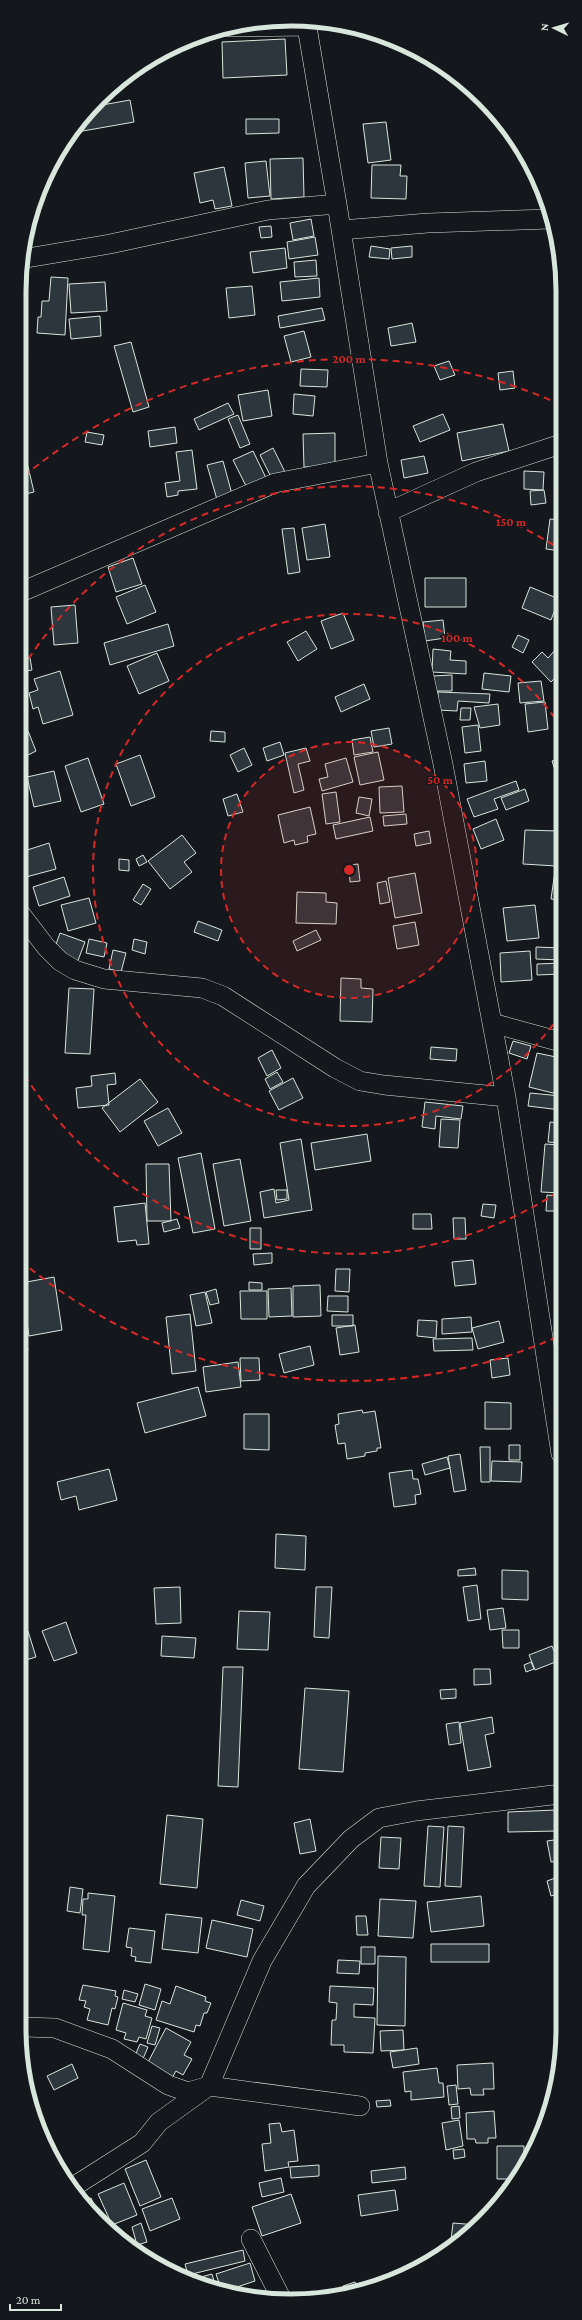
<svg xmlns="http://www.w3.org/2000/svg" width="582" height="2320" viewBox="0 0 582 2320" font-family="'Crimson Pro',serif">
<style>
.building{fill:#2c363c;stroke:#d8e6dc}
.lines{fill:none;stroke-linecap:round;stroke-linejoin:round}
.minor-casing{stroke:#d8e6dc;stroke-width:20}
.minor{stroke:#14181c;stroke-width:19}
.ring{fill:none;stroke:#d62828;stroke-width:2;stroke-dasharray:7 5}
.rim{fill:none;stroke:#d8e6dc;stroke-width:5}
.centre{fill:#d62828;stroke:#14181c;stroke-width:2}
.ring-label{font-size:12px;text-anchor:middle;font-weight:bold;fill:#d62828;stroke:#14181c;stroke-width:3;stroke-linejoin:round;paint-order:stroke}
</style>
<rect width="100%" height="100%" fill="#14181c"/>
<path class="building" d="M285,39L287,75L223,78L222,42Z
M130,100L134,122L77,132L76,126L91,107Z
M246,119H279V133L246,134Z
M386,122L391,160L368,163L363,124Z
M303,158L304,197L271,199L270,159Z
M266,161L270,196L248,198L245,163Z
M372,165H401L400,176H407L406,199L371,198Z
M224,167L232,206L215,209L213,200L200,203L194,173Z
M311,219L314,236L293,240L290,223Z
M271,226L272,237L261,238L259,227Z
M315,237L318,255L289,259L287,242Z
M371,246L390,249L389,259L369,257Z
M412,246V257L392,259L391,248Z
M285,248L287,268L253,273L250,252Z
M316,260L317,276L295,277L294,262Z
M51,277L68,278L65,335L37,333L38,317H41L42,301H49Z
M319,278L320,297L282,301L280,282Z
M105,282L107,311L71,313L69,284Z
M252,286L255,315L229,318L226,288Z
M322,308L325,320L280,328L278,316Z
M100,316L101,336L71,339L69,319Z
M412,323L416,342L391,346L388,328Z
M304,331L311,357L291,362L284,336Z
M131,342L149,407L133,412L114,346Z
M449,361L455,375L440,380L434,366Z
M301,369L328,370L327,387L300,386Z
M513,371L515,388L500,390L498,373Z
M268,390L272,416L243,421L238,395Z
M294,394L315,396L313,416L293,414Z
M228,403L234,414L199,430L194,419Z
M443,414L450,430L420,442L413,426Z
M238,415L250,444L240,448L228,419Z
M503,424L509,451L462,461L457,433Z
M175,427L177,443L150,447L148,431Z
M87,432L104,435L102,445L85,442Z
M335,433V467H304L303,434Z
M273,448L285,472L272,479L260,455Z
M192,450L197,489L178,491V495L167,497L165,483L180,481L176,452Z
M253,451L267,480L248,490L233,460Z
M25,454L34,492L21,495V455Z
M424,456L428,473L404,478L401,460Z
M223,461L233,498L218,503L207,465Z
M560,461H561V487H559Z
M524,471L544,472L543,490L524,489Z
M544,490L546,503L531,505L530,491Z
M550,519L561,520V551L546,549Z
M325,524L330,557L307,560L302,528Z
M294,528L300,572L288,574L282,529Z
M133,558L142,584L116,592L108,567Z
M425,578H466V607H425Z
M145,585L156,612L127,624L116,597Z
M530,587L559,599L551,620L522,608Z
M75,605L78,643L54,645L51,607Z
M343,613L354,640L331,649L321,621Z
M443,620L445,638L425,641L423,622Z
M168,624L174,646L110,665L104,643Z
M306,631L317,649L298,661L287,642Z
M518,635L529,640L523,653L512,647Z
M433,649L451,651L450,660L466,661V674L432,672Z
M555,650L561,655V672L551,682L532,662L542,652L548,658Z
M157,653L169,681L139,694L127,666Z
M30,658L32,670L21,672V659Z
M60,671L73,715L43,724L38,707L33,709L29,693L38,690L34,679Z
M484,673L511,676L509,692L482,689Z
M452,675V691H432V676Z
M541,681L544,701L520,703L518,683Z
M364,684L370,699L341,712L335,697Z
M438,692L490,694L489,703L458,701L457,711L437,710Z
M545,702L548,729L528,732L525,704Z
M498,704L500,725L480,728L474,707Z
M461,708H471L470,720H460Z
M478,725L481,751L465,753L462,727Z
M389,728L392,744L374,747L371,731Z
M28,731L36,751L22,758L21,734Z
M211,731L225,732V742L210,741Z
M370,737L373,752L354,755L352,740Z
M280,742L284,755L267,761L263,748Z
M244,748L252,765L238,772L230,755Z
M306,748L310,761L298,764L304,790L294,793L285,753Z
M378,752L384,780L360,785L354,757Z
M140,755L155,797L131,806L116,764Z
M88,758L104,804L81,812L65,766Z
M346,758L353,782L322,791L319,779L328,777L325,764Z
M561,758V781L559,782L552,761Z
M485,761L487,781L466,783L464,764Z
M54,771L61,801L34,807L27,777Z
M516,781L519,790L494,799L498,809L474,817L467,799Z
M402,786L404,812L380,813L379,787Z
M525,789L529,801L506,810L501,798Z
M336,792L340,822L326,824L322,794Z
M237,794L243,812L228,816L223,799Z
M359,797L372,799L369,816L356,813Z
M310,807L316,834L307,836L308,842L295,845L294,840L284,843L278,815Z
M406,814L407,824L384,826L383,816Z
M370,817L373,831L336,839L333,825Z
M496,819L504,840L481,849L473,829Z
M525,830L558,831L556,866L523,864Z
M429,831L431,843L416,846L414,834Z
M182,835L196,853L184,862L192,872L170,889L148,861Z
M49,843L56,869L26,877L21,852Z
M143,855L147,862L139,866L136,859Z
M119,859L129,860V871L119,870Z
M358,864L360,881L350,882L349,865Z
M555,871L561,872V900L551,899Z
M415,873L422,913L395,918L388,878Z
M64,877L70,896L39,906L33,887Z
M386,881L390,902L380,904L377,883Z
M143,884L151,889L141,905L133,900Z
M297,892L326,893V902L337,903L336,924L296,923Z
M89,898L96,923L68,931L61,905Z
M535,905L539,938L507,941L503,908Z
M198,921L222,930L218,941L194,932Z
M415,922L419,945L397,949L393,926Z
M316,930L321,940L297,951L293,941Z
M60,933L85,942L77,963L53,953Z
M89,939L107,943L104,957L86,953Z
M134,939L147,942L145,954L132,950Z
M536,947L561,948V960L536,959Z
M113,950L126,953L121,972L109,969Z
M530,951L532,980L501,982L500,953Z
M561,963V974L537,975V964Z
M341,978L361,979V988L373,989L372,1022L340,1021Z
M69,988L94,989L90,1054L65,1053Z
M513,1041L531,1046L527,1059L509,1053Z
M431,1047L457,1049L456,1061L430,1059Z
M272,1050L281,1068L267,1076L258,1058Z
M537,1053L561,1058V1078L557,1094L529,1087Z
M277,1072L283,1082L270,1089L265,1079Z
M115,1073L116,1084L107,1085L109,1105L78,1108L76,1088L92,1086L91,1076Z
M293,1078L303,1098L279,1110L269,1091Z
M140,1079L158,1102L120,1132L102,1108Z
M530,1093L561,1096V1110L528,1106Z
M425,1102L463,1106L461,1119L436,1116L435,1129L422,1127Z
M168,1108L182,1133L158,1146L144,1121Z
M441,1119L460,1120L458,1148L439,1147Z
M550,1122L561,1123V1143L548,1142Z
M367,1134L371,1161L315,1170L311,1143Z
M301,1139L312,1210L264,1218L260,1192L274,1189L276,1203L289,1200L280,1143Z
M545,1144L561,1145V1193L541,1192Z
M201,1153L215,1229L193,1233L178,1158Z
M240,1159L251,1221L224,1226L213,1164Z
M146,1164H169L171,1221H147Z
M276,1190H287V1199L277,1200Z
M547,1195L561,1196V1211H546Z
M145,1203L149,1244L137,1245L136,1240L118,1242L114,1207Z
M483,1204L496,1205L494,1218L481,1216Z
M413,1214H431L432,1229H413Z
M453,1218H465L466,1239H454Z
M177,1219L180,1228L164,1232L162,1223Z
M250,1228H261V1249H250Z
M272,1253V1263L254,1265L253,1254Z
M473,1260L476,1284L455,1286L452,1262Z
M336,1269H350L349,1292L335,1291Z
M54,1277L62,1330L29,1336L21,1283Z
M249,1282L262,1283V1290H249Z
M320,1285L321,1316L293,1317V1286Z
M291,1288L292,1316L269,1317L268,1289Z
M216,1289L219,1303L210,1305L206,1292Z
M240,1291H267V1319H241Z
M205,1292L212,1323L196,1326L190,1295Z
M328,1296H348V1312L327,1311Z
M20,1309L28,1350L20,1352Z
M190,1314L196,1371L172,1374L166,1317Z
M332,1315H353V1326H332Z
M471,1317L472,1332L442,1334V1319Z
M418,1320L437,1321L436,1338L417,1336Z
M499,1321L504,1342L478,1349L472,1328Z
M355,1325L359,1352L340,1355L336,1328Z
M472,1338L473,1350L434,1351L433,1339Z
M310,1346L314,1365L284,1373L279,1354Z
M240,1358H259L260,1380L241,1381Z
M508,1358L510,1375L492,1378L490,1360Z
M238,1362L241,1387L206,1392L203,1367Z
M198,1387L206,1416L145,1433L137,1403Z
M20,1402H23L26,1438H20Z
M485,1402L511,1403V1429H485Z
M362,1410L363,1413L375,1411L381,1448H377V1451L365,1453V1456L347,1459L345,1443L338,1444L335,1425L339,1424L338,1414Z
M244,1414H269V1450L244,1449Z
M509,1445H520V1460H509Z
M480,1447H490V1482H481Z
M460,1454L466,1490L454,1492L448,1456Z
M447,1457L450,1468L425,1475L422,1464Z
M492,1461L522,1462L521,1482L491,1481Z
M109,1469L117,1500L79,1510L76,1496L61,1500L57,1482Z
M412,1470L413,1479H418L421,1494L415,1495L416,1504L394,1507L389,1473Z
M276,1534L306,1536L305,1570L275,1568Z
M475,1568L476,1575L458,1576V1570Z
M502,1570L528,1571V1600L502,1599Z
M477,1585L481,1619L468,1621L463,1587Z
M180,1587L181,1623L156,1624L154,1588Z
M316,1587H332L329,1638L314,1637Z
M503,1608L506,1628L490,1630L487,1610Z
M239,1611L270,1612L268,1650L237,1649Z
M66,1622L77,1653L54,1661L42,1631Z
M502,1630H519V1648H503Z
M28,1631L36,1657L19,1662L20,1634Z
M162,1636L196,1638L194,1658L161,1656Z
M552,1646L558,1661L535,1670L529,1655Z
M531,1662L534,1669L526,1672L524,1665Z
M223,1667H243L238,1787L218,1786Z
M474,1669H490L491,1684L474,1685Z
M305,1688L349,1691L343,1772L299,1769Z
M456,1689V1698L441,1699L440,1690Z
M492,1717L494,1733L485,1735L491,1767L468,1771L460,1723Z
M459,1722L461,1743L449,1745L446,1724Z
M556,1810L557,1831L508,1832V1812Z
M167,1815L203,1819L197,1888L160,1884Z
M310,1819L316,1851L300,1854L294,1823Z
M428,1826L444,1827L440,1887L424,1886Z
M448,1826L464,1827L461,1887L445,1886Z
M381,1837L401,1838L399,1869L379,1868Z
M561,1839V1861L551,1862L547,1841Z
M558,1877L561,1893L551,1896L547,1881Z
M70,1887L83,1889L80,1913L67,1911Z
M88,1893L115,1896L109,1952L83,1949L86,1915H82L83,1899H88Z
M481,1896L484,1926L431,1932L427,1902Z
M380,1899L416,1901L413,1938L378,1936Z
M241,1900L264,1906L260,1921L237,1915Z
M166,1914L202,1918L198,1953L162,1949Z
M356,1916H366L368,1935H357Z
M212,1920L253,1929L247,1957L206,1948Z
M129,1928L155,1931L151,1963L135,1961L136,1957L131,1956L132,1948L126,1947Z
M431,1944H489V1962H431Z
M361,1947H375V1964H361Z
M378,1956L406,1957L405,2026L377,2025Z
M338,1960L360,1961L359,1974L337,1973Z
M145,1984L161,1989L155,2010L139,2005Z
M83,1985L116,1991L115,1996L118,1997L115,2009L112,2008L108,2025L87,2020L90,2009L84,2007L86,2001L79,2000Z
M176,1986L206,1997L205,2001L211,2003L207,2013H204L200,2026L196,2025L194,2032L156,2020L162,2001L170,2004Z
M330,1986L374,1988L373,2005L354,2004V2017L375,2018L373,2053L344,2052V2045H331L332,2020H336L337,2003L329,2002Z
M124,1990L138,1994L135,2002L122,1999Z
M123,2003L147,2010L145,2016L152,2018L146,2039L139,2037L137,2042L124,2039L126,2033L116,2030Z
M152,2026L160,2028L155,2045L147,2043Z
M166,2028L191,2042L184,2055L192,2059L183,2075L176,2071L172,2078L147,2064Z
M403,2030L404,2050L381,2051L380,2031Z
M140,2044L148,2047L142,2061L134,2058Z
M417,2048L419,2064L393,2068L390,2052Z
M493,2063L494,2089H483L484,2095H471L470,2088L458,2089L457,2065Z
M72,2064L78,2078L54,2090L47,2076Z
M437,2068L439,2083H443L444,2097L411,2100V2091L405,2092L403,2072Z
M456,2085L458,2104L449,2105L447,2086Z
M390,2100L391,2106L377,2107L376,2101Z
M459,2106L460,2118L452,2119L451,2107Z
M494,2111L496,2138H488V2143H476L475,2139H467L466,2113Z
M459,2120L463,2146L446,2150L442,2123Z
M280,2123L282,2132L294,2130L298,2161L288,2162L289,2167L265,2171L262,2144L271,2143L269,2124Z
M497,2146H524V2169L516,2179H497Z
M464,2149L465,2157L454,2159L453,2150Z
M146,2160L161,2197L140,2206L125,2169Z
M319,2165V2176L291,2178L290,2167Z
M405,2167L406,2179L372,2183L371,2171Z
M281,2178L284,2192L262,2197L259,2183Z
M124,2183L137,2215L112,2225L98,2194Z
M503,2184H513L506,2194L503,2193Z
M395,2190L398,2210L361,2216L358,2195Z
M291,2194L301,2223L262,2236L252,2207Z
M91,2198L101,2220L100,2221L82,2202Z
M172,2198L180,2219L150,2231L142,2209Z
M141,2223L147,2242L137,2245L132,2227Z
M453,2223L478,2225L461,2241L451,2240Z
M123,2234L126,2243L124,2244L116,2236Z
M243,2250L245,2261L188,2275L185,2264Z
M250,2263L255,2281L222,2292L216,2274Z
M212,2274L216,2288L213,2289L190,2280Z
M355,2282L359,2292L329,2295L344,2289L343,2286Z"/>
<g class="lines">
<g class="minor-casing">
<path id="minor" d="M306,21L337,204L378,463L443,764L506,1097L561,1454
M229,27L307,26
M341,230L428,223L550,219
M21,259L110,244L268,210L337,204
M388,512L476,472L561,444
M21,592L275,483L378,463
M20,913L46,947L60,961L75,970L104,979L202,988L223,996L335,1068L360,1081L384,1085L506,1097
M492,1023L561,1042
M19,2029L23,2027L55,2028L112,2049L168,2085L188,2092L209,2086L360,2106
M73,2187L142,2143L159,2122L209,2086L262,1961L306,1886L351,1839L379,1818L416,1811L561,1794
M251,2239L282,2300"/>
</g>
<use href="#minor" class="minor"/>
</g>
<circle cx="349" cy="870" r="128" fill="#d62828" fill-opacity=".12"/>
<g class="ring">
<circle cx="349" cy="870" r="128"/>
<path d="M560 1015A256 256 0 1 1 560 725"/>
<path d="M558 1192A384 384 0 0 1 22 1071M22 669A384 384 0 0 1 558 548"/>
<path d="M557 1337A511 511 0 0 1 21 1261M24 476A511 511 0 0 1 557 403"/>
</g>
<path d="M0 0H582V2320H0ZM291 26H291A265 265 0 0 1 556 291V2029A265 265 0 0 1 291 2294H291A265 265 0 0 1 26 2029V291A265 265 0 0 1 291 26Z" fill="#14181c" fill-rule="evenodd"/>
<path class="rim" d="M291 26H291A265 265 0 0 1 556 291V2029A265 265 0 0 1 291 2294H291A265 265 0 0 1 26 2029V291A265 265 0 0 1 291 26Z"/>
<circle cx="349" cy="870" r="6" class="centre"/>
<g class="ring-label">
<text x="349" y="363">200 m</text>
<text x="511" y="526">150 m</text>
<text x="457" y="642">100 m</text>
<text x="440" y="784">50 m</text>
</g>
<g transform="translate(554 28) rotate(275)" stroke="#14181c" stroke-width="3" paint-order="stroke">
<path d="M0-3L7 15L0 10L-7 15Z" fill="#d8e6dc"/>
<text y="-6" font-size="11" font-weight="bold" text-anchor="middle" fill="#d8e6dc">N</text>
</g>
<path d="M10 2304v6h51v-6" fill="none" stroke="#d8e6dc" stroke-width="2"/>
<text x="16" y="2304" font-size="12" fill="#d8e6dc" stroke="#14181c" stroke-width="3" paint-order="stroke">20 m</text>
</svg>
